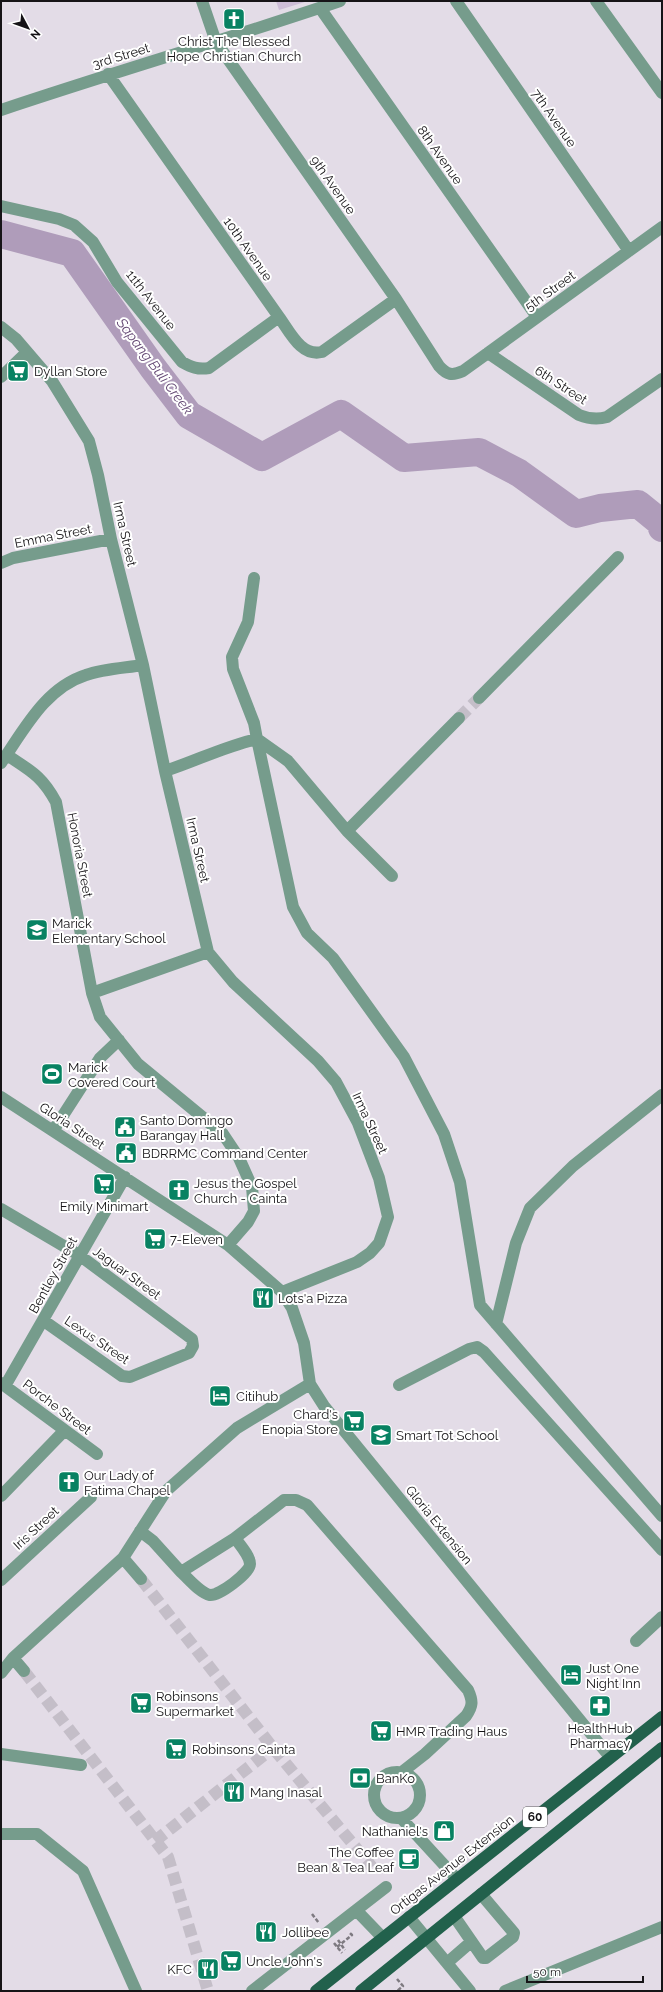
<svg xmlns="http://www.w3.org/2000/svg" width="663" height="1992" viewBox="0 0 663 1992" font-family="Raleway,sans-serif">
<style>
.green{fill:#cdbdd7}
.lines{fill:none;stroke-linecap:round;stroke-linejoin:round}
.river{stroke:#af9cba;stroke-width:28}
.minor-tunnel{stroke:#c4bec8;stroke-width:12;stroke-dasharray:12 6;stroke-linecap:butt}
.path{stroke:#7e7a81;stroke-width:2.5;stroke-dasharray:4 2;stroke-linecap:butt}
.minor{stroke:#769c8c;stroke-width:12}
.major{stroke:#22614c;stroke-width:12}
.labels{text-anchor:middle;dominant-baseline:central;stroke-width:4;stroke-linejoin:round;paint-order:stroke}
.shield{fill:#fff;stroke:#5c5a5d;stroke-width:1}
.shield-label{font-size:12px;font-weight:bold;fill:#161417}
.poi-label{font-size:13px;fill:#161417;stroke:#fff;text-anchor:start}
.street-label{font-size:13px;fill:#161417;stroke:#fff}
.water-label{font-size:14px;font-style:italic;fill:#634773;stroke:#fff}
</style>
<rect width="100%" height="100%" fill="#e3dce7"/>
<path class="green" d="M276,1H308L279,10Z"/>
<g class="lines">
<path class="river" d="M1,234L72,253L153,368L189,415L262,457L341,414L404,458L479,452L519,473L576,514L600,508L638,504L660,522L662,528"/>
<path class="minor-tunnel" d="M459,718L479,698
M141,1579L273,1748L372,1867
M24,1671L168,1857L208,1991
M155,1841L273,1748"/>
<path class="path" d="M312,1914L319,1923
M338,1940L345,1950
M334,1943L342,1953
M337,1947L352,1935L349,1932
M397,1979L403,1986L397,1991"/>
<path class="minor" d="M202,1L216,42L396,299L439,366C447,375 452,376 463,371L662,227
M456,1L629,251
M596,1L662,93
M320,8L537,317
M108,74L279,317C290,332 301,357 322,352L396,299
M1,110C114,72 228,39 340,1
M1,206L59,219L74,225L93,242L117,282L182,362C191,367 198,370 209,368L279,317
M1,327L16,339L52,381L89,441L98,475L111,539L143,665L165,771L208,952L233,982L318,1061L336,1082L358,1123L379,1178L388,1217L379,1243L370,1253L357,1262L282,1292
M488,353L579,415C589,419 597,420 607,417L662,379
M1,377L27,352
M1,563L13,558L111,539
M254,578L248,622L232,657L233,669L254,723L257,739L288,761L347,831L392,876
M479,698L618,557
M7,755C31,771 42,776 56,802L92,993L100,1017L138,1064L223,1134L239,1158L252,1187L254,1211L248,1222L228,1245
M1,763C24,730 45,688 86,675C103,669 124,668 143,665
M165,771C196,761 225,746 257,739L293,907L307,933L333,958L404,1057L444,1134L460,1182L480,1305L662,1516
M347,831L459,718
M92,993L208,952
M1,1097L228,1245L282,1292L292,1308L304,1343L310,1384L324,1406L610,1757
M53,1131L100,1058L119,1040
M1,1209L79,1255L192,1339L193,1346L189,1353L130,1377L122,1376L44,1321
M496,1324L516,1243L530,1208L573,1166L662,1095
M1,1383L97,1454
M399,1385L469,1349L477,1347L484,1352L662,1550
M5,1386L125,1177
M1,1496L64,1431
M140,1531L153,1541L181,1572L235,1538L284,1500H296L307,1505L468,1690C473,1701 473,1706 466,1716L425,1754L402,1772
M123,1558L141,1579
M181,1572C189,1579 200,1593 210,1595C219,1596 250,1573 250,1564C250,1556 240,1545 235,1538
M1,1580L91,1497
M636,1641L662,1617
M24,1671L13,1658L123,1558L166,1491L237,1428L310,1384
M1,1673L13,1658
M1,1754L81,1765
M374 1795a23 23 0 1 1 46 0a23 23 0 1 1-46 0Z
M401,1818L457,1879
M1,1834H37L83,1871L136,1991
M357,1911L382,1937
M454,1916L483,1958H486L513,1937L514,1933L481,1894
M409,1917L470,1991
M448,1962L471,1942
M252,1991L386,1887
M505,1991L662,1927"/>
<path class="major" d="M316,1991L662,1717
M361,1991L662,1748"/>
</g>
<defs>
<g id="church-square" transform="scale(1.15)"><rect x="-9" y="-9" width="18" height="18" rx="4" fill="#088262" stroke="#fff"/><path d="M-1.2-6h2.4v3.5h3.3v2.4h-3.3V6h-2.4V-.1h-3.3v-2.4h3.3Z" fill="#fff"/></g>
<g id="supermarket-square" transform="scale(1.15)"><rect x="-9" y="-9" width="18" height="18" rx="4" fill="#088262" stroke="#fff"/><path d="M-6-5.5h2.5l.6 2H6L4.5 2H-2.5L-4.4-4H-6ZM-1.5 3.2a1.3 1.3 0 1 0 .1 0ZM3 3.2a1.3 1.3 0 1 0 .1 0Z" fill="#fff"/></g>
<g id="school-square" transform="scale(1.15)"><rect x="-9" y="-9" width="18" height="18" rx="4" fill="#088262" stroke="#fff"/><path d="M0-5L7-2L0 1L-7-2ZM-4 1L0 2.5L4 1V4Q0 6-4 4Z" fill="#fff"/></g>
<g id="stadium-square" transform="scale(1.15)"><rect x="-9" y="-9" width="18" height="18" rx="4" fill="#088262" stroke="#fff"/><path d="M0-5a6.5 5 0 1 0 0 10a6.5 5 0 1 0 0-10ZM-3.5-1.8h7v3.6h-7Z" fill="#fff"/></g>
<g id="civic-square" transform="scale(1.15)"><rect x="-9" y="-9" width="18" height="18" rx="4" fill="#088262" stroke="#fff"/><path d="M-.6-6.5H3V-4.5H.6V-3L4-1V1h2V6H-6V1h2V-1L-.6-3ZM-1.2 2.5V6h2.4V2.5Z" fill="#fff"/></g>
<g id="restaurant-square" transform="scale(1.15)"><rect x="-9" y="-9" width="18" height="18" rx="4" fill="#088262" stroke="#fff"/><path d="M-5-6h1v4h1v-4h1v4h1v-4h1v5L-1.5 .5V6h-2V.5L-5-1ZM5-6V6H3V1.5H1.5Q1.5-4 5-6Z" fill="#fff"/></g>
<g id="hotel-square" transform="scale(1.15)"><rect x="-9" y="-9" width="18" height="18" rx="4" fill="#088262" stroke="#fff"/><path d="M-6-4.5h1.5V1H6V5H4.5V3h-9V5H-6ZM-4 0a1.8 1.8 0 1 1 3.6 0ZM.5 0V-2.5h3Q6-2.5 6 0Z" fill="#fff"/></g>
<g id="pharmacy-square" transform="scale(1.15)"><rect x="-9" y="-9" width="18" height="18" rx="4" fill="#088262" stroke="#fff"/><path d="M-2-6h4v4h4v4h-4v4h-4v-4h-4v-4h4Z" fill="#fff"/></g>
<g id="bank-square" transform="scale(1.15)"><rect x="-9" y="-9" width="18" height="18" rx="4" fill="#088262" stroke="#fff"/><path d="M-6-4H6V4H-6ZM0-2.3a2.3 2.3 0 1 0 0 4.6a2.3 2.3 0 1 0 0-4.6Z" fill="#fff"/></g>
<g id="shop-square" transform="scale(1.15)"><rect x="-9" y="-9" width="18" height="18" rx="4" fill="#088262" stroke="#fff"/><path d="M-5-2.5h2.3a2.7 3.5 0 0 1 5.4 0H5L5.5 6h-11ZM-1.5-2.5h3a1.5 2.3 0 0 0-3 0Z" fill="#fff"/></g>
<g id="cafe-square" transform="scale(1.15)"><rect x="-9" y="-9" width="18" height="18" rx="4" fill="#088262" stroke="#fff"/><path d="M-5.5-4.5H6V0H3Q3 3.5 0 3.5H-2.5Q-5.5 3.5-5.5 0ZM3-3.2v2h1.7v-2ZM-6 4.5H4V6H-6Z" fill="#fff"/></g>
</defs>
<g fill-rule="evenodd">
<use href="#church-square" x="234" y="19"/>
<use href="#supermarket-square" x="18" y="371"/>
<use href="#school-square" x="37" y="930"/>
<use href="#stadium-square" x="52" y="1074"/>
<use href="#civic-square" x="125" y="1127"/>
<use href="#civic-square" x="126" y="1153"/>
<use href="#supermarket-square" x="104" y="1184"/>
<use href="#church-square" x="179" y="1190"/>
<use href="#supermarket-square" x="155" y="1239"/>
<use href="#restaurant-square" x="263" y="1298"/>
<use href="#hotel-square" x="220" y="1396"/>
<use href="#supermarket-square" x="354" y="1421"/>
<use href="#school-square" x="381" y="1435"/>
<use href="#church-square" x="69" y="1482"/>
<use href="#hotel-square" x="571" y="1675"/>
<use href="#supermarket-square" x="141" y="1703"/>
<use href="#pharmacy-square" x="600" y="1706"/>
<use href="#supermarket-square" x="381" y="1731"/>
<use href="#supermarket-square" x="176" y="1749"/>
<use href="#bank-square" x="360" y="1778"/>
<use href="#restaurant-square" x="234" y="1792"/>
<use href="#shop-square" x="444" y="1831"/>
<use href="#cafe-square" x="409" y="1859"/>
<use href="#restaurant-square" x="266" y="1932"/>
<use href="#supermarket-square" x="231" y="1961"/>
<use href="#restaurant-square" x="208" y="1969"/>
</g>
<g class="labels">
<rect class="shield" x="523" y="1807" width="24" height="20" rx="3"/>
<g class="shield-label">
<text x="535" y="1817">60</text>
</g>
<g class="poi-label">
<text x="234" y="41" text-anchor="middle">Christ The Blessed<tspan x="234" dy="15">Hope Christian Church</tspan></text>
<text x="34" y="371">Dyllan Store</text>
<text x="52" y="923">Marick<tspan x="52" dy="15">Elementary School</tspan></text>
<text x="68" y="1067">Marick<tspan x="68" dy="15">Covered Court</tspan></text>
<text x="140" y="1120">Santo Domingo<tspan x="140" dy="15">Barangay Hall</tspan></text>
<text x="142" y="1153">BDRRMC Command Center</text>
<text x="194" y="1183">Jesus the Gospel<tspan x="194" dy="15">Church - Cainta</tspan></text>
<text x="104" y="1206" text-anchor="middle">Emily Minimart</text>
<text x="170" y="1239">7-Eleven</text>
<text x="278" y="1298">Lots'a Pizza</text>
<text x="236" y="1396">Citihub</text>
<text x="338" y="1414" text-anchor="end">Chard's<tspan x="338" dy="15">Enopia Store</tspan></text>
<text x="396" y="1435">Smart Tot School</text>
<text x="84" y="1475">Our Lady of<tspan x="84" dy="15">Fatima Chapel</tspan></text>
<text x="586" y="1668">Just One<tspan x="586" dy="15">Night Inn</tspan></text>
<text x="156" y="1696">Robinsons<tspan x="156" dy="15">Supermarket</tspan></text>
<text x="600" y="1728" text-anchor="middle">HealthHub<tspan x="600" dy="15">Pharmacy</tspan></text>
<text x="396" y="1731">HMR Trading Haus</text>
<text x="192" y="1749">Robinsons Cainta</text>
<text x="376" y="1778">BanKo</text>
<text x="250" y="1792">Mang Inasal</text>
<text x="428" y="1831" text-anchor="end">Nathaniel's</text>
<text x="394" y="1852" text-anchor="end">The Coffee<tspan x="394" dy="15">Bean &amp; Tea Leaf</tspan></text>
<text x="282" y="1932">Jollibee</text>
<text x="246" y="1961">Uncle John's</text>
<text x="192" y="1969" text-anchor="end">KFC</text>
</g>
<g class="street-label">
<text transform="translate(121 56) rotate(-17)">3rd Street</text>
<text transform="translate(554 118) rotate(55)">7th Avenue</text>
<text transform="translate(440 155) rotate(55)">8th Avenue</text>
<text transform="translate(333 185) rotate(55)">9th Avenue</text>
<text transform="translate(248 249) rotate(55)">10th Avenue</text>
<text transform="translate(550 291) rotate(-36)">5th Street</text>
<text transform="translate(151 300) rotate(52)">11th Avenue</text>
<text transform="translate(561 385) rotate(33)">6th Street</text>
<text transform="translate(125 534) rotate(77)">Irma Street</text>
<text transform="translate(53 536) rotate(-11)">Emma Street</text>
<text transform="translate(198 850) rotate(77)">Irma Street</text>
<text transform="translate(80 855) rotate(79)">Honoria Street</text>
<text transform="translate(370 1123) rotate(65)">Irma Street</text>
<text transform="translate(72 1126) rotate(33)">Gloria Street</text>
<text transform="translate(127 1273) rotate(36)">Jaguar Street</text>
<text transform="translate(53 1275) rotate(-61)">Bentley Street</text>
<text transform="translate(97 1340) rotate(34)">Lexus Street</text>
<text transform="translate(57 1407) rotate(37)">Porche Street</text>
<text transform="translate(439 1525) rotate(51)">Gloria Extension</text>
<text transform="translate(36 1528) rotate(-43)">Iris Street</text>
<text transform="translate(452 1865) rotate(-38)">Ortigas Avenue Extension</text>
</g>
<g class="water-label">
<text transform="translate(155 366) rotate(53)">Sapang Buli Creek</text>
</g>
</g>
<rect width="663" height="1992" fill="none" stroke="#161417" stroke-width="4"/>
<g transform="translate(28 28) rotate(131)" stroke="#ffffff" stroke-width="3" paint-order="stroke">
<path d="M0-3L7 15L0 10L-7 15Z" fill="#161417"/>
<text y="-6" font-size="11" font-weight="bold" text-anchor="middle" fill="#161417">N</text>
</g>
<path d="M527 1976v6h116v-6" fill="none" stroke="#161417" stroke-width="2"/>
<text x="533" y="1976" font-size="12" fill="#161417" stroke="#ffffff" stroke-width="3" paint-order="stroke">50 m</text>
</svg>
